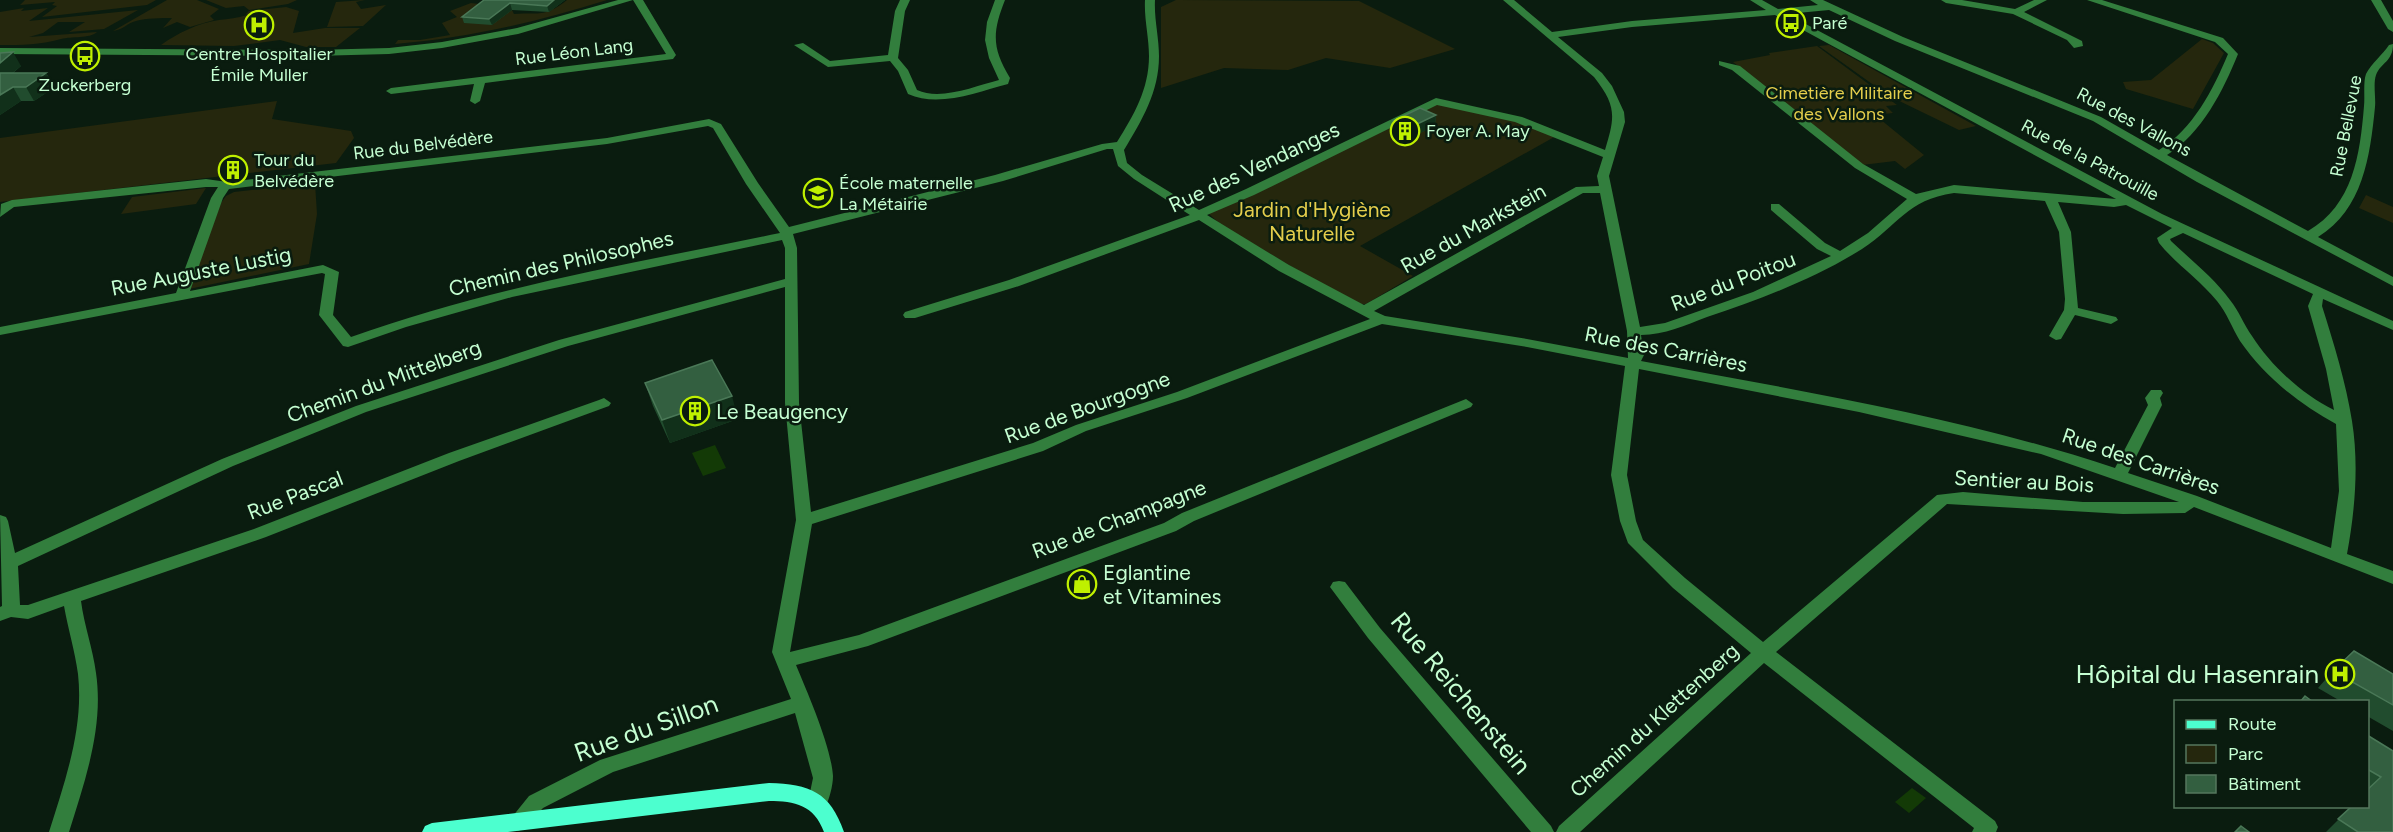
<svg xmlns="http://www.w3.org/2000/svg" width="2393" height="832" viewBox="0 0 2393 832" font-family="Figtree,sans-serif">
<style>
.green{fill:#25270d}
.water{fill:#133a06}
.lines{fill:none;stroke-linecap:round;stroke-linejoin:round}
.minor{fill:#327e3d;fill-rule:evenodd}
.major{fill:#4cffcf;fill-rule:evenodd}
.wall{fill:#214c2e}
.shaded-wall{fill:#11301a}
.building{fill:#335f40;stroke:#4a7857;stroke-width:1.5}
.labels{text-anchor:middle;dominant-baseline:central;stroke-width:5;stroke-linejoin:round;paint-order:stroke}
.far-poi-label{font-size:18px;fill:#c5ffd2;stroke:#0a1c0f;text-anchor:start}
.far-street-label{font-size:18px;fill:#c5ffd2;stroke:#0a1c0f}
.far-park-label{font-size:18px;fill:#e4ce4c;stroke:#0a1c0f}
.street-label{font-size:21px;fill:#c5ffd2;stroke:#0a1c0f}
.park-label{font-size:21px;fill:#e4ce4c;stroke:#0a1c0f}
.poi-label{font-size:21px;fill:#c5ffd2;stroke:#0a1c0f;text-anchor:start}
.near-poi-label{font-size:26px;fill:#c5ffd2;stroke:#0a1c0f;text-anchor:end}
.near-street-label{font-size:26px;fill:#c5ffd2;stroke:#0a1c0f}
</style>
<rect width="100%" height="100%" fill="#0a1c0f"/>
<path class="green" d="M25,0H156L147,5L42,17L57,6L52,5L55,2L20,5Z
M167,0H197L219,9L210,16L214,20L190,27L177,22L163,28L172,18C161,18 146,18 136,21C127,23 123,30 113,31Z
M206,0H297L288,4L249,10L244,6L226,8Z
M365,0L356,2L361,9L386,5L363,26L327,27L336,2Z
M567,0H607C537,22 468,38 395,44L398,40H420L450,35L442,23L457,17L450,11L471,3L511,8L514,14C541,12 544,18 567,0Z
M1176,0L1359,1L1455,49L1390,68L1326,58L1288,70L1224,68L1161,88V7Z
M286,7L299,11L293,33L325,28H360L336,47H306L280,40L234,46L161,45C178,33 198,23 219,20C229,19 237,18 247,15L246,14L249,11Z
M24,8L21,11L48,8L29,21L138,10L104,29L69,32L85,22H58L43,33L29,37L97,32C89,39 72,36 61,39C39,45 23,45 0,45V12Z
M2202,39L2213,43L2224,53L2193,109L2126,89L2123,82L2151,80Z
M1829,45L1976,126L1959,130L1889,96L1819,46Z
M1817,46L1897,105L1886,106L1893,113L1875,115L1924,155L1905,169L1895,161L1862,165L1733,62L1770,55L1769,53Z
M277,101L272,119L351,131L354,138L336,163L0,202V138Z
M1437,103L1507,118L1556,136L1360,246L1413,276L1366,304H1354L1220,224L1208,213Z
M315,183L317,214L309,264L189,289L221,203L226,196L234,192Z
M206,188L196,204L121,214L132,197Z
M2366,195L2393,207V223L2359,208Z"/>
<path class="water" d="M715,445L726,468L703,476L692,453Z
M1912,788L1926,798L1909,813L1895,802Z"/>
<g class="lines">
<path class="minor" d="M618,0H633L518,34L442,48L389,54L314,56L0,54V48L314,50L389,48L442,42L517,28Z
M633,0H643L676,55L673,59L485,83L480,101L475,104L470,101L474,84L391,94L386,91L391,88L666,54Z
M900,0H910L905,11L898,58L908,70L917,90C941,101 975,86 999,80L989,58L985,40L987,22L995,0H1005C992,33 992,48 1010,78L1008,84C977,92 939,108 908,94L898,71L890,61L828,67L794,45L803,43L830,61L888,55L895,11Z
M1145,0H1155C1154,19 1159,37 1159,56C1159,92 1142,120 1124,150L1127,163L1142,175L1199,210L1246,189L1436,98L1522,117L1605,150C1615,117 1617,106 1594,77L1503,0H1514L1552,32L1632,21L1766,10L1750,0H1762L1778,9L1818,5L1810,0H1823L1903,37L2101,117L2159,150C2193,129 2213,90 2228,54L2215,42L2087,0H2102L2223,38L2238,54C2223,91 2202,133 2167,155L2308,231C2353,205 2360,155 2364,106C2365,97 2363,82 2366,74C2371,64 2383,54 2389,45L2393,44C2393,62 2381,62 2376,75C2373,84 2376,98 2375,107C2370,157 2363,209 2318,237L2393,277V286L2197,182L2093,121L1895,41L1829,10L1787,14L2162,214L2393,321V330L2323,299L2322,306C2334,344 2346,383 2352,421C2359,464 2355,511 2347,554L2393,571V584L2194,507L2185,513L2123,514L1947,504L1776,652L1995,821L1998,827L1996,832H1972L1974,828L1764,663L1580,832H1556L1559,826L1751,653L1673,588L1628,543L1620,521L1611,475L1625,366L1527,347L1382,324L1187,398L1086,431L1043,451L812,524L790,652L859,635L1164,523L1182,513L1461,401L1466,399L1473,404L1471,407L1194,521L1176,531L868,646L796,665C808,694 831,746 833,776C833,786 829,800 825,808L818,811L811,808L808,802L813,778L795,713L613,772L543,808L525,828L518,831L511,828L508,822L529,796L600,760L791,699L772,652L796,520L785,403V287L568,346L366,412L233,466L18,566L20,605H28L254,529L449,453L599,400L604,398L611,403L609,406L459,461L266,537L81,601C84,625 93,649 96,673C104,727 85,781 69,832H49C65,781 84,728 78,674C75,651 68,629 64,606L28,619L11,617L0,621V607L2,606L0,515L6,517L8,521L15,553L222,459L356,406L559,340L785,279V248L782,240L512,297L406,327L348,347L343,346L319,315L325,274L322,273L0,335V327L176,293L211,198L218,187H206L14,207L0,217L1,204L12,200L206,179L227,182L607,138L709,119L721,124L758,183L789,227L995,175L1102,144L1117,142C1134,115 1149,89 1149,56C1149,37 1144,19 1145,0ZM1775,15L2116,199L1954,185L1916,194L1863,164L1740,66L1719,61V65L1732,70L1855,168L1907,199L1868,233L1840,251L1825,243L1779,204H1771V210L1817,249L1831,256L1753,292L1665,323L1640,327L1609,176L1625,122L1624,112L1612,86L1602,73L1558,37L1632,27ZM1437,105L1515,122L1603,157L1597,176L1599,186L1576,187L1364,305L1289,265L1207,215L1254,195ZM708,126L713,128L746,184L780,233C635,263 490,287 351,337L333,315L339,272L323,265L190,291L223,198L229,189L607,144ZM1107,149H1113L1118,166L1134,179L1190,215L1009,280L905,312L903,315L905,318H915L1019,286L1199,220L1279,271L1370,319L1177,392L1076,425L1033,443L811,512L799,403L797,248L793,234L1003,181ZM1583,193H1600L1627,331L1628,358L1527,339L1385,316L1374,311ZM1954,193L2045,201L2059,232L2065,299L2064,310L2049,336L2056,340L2061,339L2075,315L2111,324L2118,320L2116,317L2078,308L2071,232L2058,202L2114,207L2126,205L2172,228L2157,238L2159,243C2176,264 2200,280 2217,301C2227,313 2232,328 2240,341C2264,376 2299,404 2336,424L2339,491L2331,548L2197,496L2128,473L2162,405L2160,398L2163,393L2161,390H2151L2145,398L2148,405L2115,468C1962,417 1800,391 1641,361L1644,355L1641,335C1664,335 1686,325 1707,317C1761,299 1814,279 1862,249C1899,225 1906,200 1954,193ZM2183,233L2313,294L2308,306L2326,369L2334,410C2303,395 2271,366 2252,336C2244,325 2239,311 2230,300C2214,278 2191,260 2171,241L2170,239ZM1639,369L1859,412L2041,454L2179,502H2083L1963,492L1937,495L1763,642L1685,578L1643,540L1636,521L1627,475Z
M1941,0H1962L2015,9L2034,0H2047L2024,12L2082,41L2083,46L2074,48L2067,40L2013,14L1946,3Z
M2371,0H2381L2393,21V32L2388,29Z
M1339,581L1345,582L1380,628L1551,826L1554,832H1531L1368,638L1330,587L1333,582Z"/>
<path class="major" d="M769,783C810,784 830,792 844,832H824C814,805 795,801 769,801L508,832H422L425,826L432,823Z"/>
</g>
<path class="wall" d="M484,0H565L549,12L512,10L492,25L464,23L462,17Z
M0,53L21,66L13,73H46L55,87L34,101H21L0,115Z
M1436,115L1435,126L1407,139L1392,132L1393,121Z
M645,383L738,419L670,443L653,406Z
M2333,671L2393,674V731L2367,716V702H2342L2318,688Z
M2367,735L2393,751V832H2326L2351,807H2367Z"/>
<path class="shaded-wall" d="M554,0H565L549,12L547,6Z
M510,3L512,10L492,25L489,19Z
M13,52L21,66L0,83V63Z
M46,73L55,87L34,101L26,87Z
M13,87L21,101L0,115V95Z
M1436,115L1435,126L1407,139L1409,128Z
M732,396L738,419L670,443L662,420Z"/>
<path class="building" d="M484,0H554L547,6L510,3L489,19L462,17Z
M13,52L0,63V53Z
M0,73H46L26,87H13L0,95Z
M1420,108L1436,115L1409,128L1393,121Z
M712,360L732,396L662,420L645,383Z
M2354,651L2393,674V705L2333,671Z
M2305,696L2313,702H2300Z
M2367,735L2393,751V832H2358L2338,819L2351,807H2367V790L2381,777L2367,769Z
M2241,826L2249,832H2235Z"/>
<defs>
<g id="bus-ring" transform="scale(1.5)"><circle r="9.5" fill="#0a1c0f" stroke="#bff000" stroke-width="1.5"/><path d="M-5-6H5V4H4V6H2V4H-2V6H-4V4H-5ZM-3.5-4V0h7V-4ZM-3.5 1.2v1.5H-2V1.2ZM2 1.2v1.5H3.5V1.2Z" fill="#bff000"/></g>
<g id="hospital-ring" transform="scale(1.5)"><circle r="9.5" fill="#0a1c0f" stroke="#bff000" stroke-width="1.5"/><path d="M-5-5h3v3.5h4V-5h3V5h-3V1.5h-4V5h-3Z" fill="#bff000"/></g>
<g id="building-ring" transform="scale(1.5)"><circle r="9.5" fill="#0a1c0f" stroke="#bff000" stroke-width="1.5"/><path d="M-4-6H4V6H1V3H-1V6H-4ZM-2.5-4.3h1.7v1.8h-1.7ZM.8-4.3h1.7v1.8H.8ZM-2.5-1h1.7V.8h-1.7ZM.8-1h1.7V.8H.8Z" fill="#bff000"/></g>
<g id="school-ring" transform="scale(1.5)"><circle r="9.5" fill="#0a1c0f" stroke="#bff000" stroke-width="1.5"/><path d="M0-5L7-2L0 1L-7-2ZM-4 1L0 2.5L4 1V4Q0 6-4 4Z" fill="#bff000"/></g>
<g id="shop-ring" transform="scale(1.5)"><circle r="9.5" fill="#0a1c0f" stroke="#bff000" stroke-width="1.5"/><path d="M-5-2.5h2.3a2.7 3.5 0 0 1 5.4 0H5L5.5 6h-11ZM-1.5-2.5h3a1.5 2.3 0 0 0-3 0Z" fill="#bff000"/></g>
</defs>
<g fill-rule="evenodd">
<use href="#bus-ring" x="1791" y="23"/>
<use href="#hospital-ring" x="259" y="25"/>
<use href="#bus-ring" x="85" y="56"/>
<use href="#building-ring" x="1405" y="131"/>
<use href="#building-ring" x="233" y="170"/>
<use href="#school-ring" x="818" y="193"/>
<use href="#building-ring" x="695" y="411"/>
<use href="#shop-ring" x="1082" y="584"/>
<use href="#hospital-ring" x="2340" y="674"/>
</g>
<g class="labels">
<g class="far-poi-label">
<text x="1812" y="23">Paré</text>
<text x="259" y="54" text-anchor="middle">Centre Hospitalier<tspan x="259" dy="21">Émile Muller</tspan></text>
<text x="85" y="85" text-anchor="middle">Zuckerberg</text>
<text x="1426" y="131">Foyer A. May</text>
<text x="254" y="160">Tour du<tspan x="254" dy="21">Belvédère</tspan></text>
<text x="839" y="183">École maternelle<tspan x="839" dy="21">La Métairie</tspan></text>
</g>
<g class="far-street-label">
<text transform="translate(574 52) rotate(-7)">Rue Léon Lang</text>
<text transform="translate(2134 122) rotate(28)">Rue des Vallons</text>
<text transform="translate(2346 126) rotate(-79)">Rue Bellevue</text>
<text transform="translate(423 145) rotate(-7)">Rue du Belvédère</text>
<text transform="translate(2090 160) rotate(28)">Rue de la Patrouille</text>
</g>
<g class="far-park-label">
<text x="1839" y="93">Cimetière Militaire<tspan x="1839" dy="21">des Vallons</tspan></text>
</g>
<g class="street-label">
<text transform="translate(1254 167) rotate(-25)">Rue des Vendanges</text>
<text transform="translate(1473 228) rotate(-29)">Rue du Markstein</text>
<text transform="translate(561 263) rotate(-13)">Chemin des Philosophes</text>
<text transform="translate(201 271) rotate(-11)">Rue Auguste Lustig</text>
<text transform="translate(1733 281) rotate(-21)">Rue du Poitou</text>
<text transform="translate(1666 349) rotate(11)">Rue des Carrières</text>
<text transform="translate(384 381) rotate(-20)">Chemin du Mittelberg</text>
<text transform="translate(1087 407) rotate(-20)">Rue de Bourgogne</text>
<text transform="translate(2141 461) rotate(19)">Rue des Carrières</text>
<text transform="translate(2024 481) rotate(3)">Sentier au Bois</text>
<text transform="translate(295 495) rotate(-21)">Rue Pascal</text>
<text transform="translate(1119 519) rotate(-21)">Rue de Champagne</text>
<text transform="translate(1654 720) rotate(-42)">Chemin du Klettenberg</text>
</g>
<g class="park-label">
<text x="1312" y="209">Jardin d'Hygiène<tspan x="1312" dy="24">Naturelle</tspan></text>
</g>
<g class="poi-label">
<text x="716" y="411">Le Beaugency</text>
<text x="1103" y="572">Eglantine<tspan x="1103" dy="24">et Vitamines</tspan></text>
</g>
<g class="near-poi-label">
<text x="2319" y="674">Hôpital du Hasenrain</text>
</g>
<g class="near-street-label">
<text transform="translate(1461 693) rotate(50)">Rue Reichenstein</text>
<text transform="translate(646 728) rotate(-20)">Rue du Sillon</text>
</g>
</g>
<rect x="2174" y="700" width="195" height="108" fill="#0a1c0f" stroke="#55775d" stroke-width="1.5"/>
<rect x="2186" y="720" width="30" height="9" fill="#4cffcf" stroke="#55775d" stroke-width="1.5"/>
<text x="2228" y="730" font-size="18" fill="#c5ffd2">Route</text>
<rect x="2186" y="745" width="30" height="18" fill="#25270d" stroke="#55775d" stroke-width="1.5"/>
<text x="2228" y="760" font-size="18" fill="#c5ffd2">Parc</text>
<rect x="2186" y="775" width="30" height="18" fill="#335f40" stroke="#55775d" stroke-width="1.5"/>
<text x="2228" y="790" font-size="18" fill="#c5ffd2">Bâtiment</text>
</svg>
